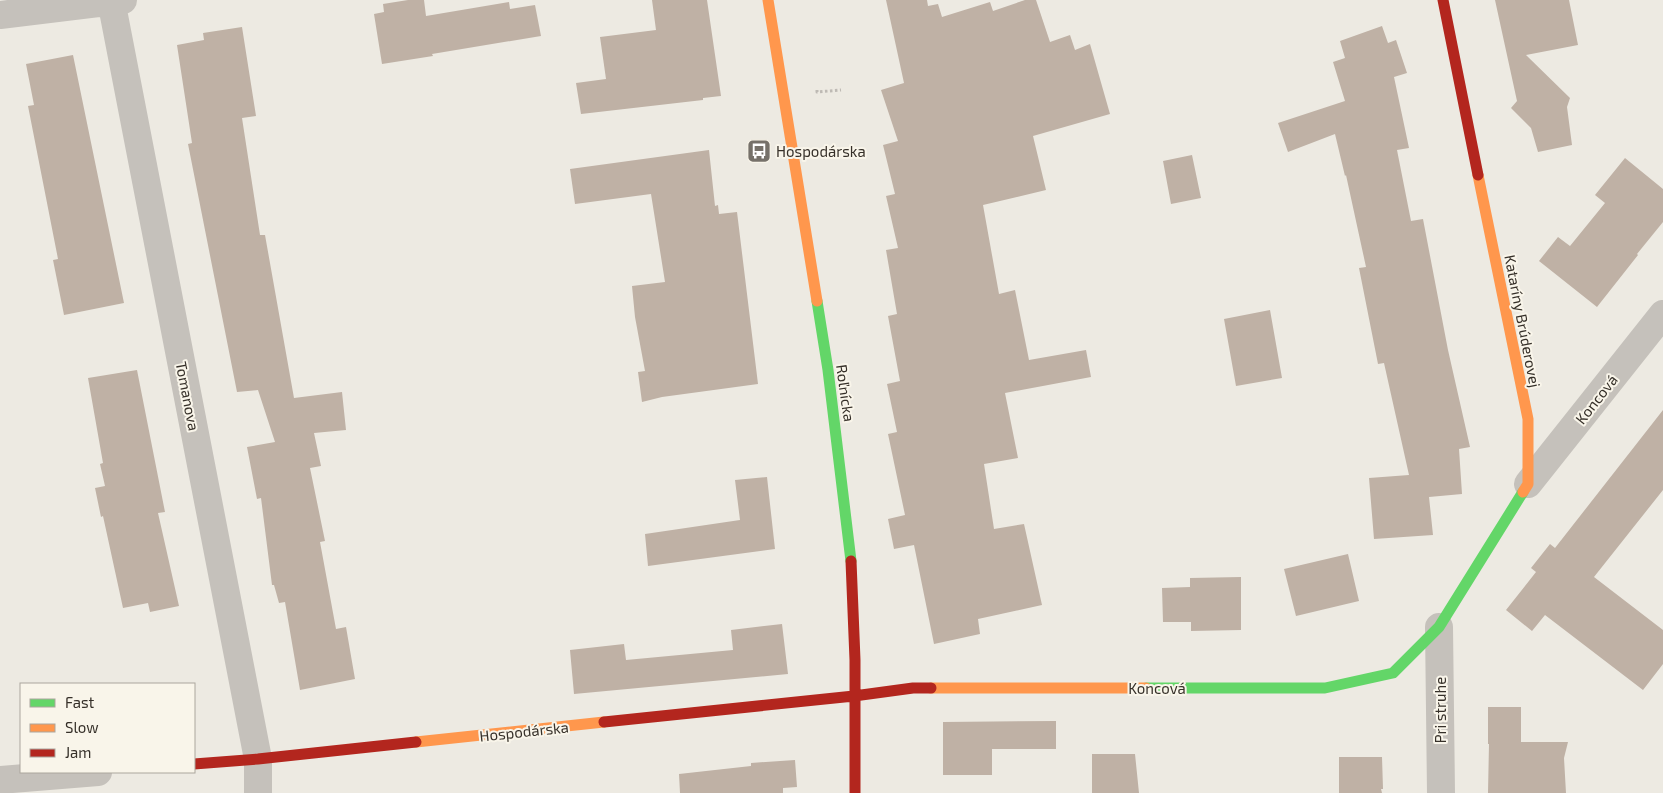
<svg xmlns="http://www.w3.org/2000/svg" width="1663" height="793" viewBox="0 0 1663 793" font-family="'Exo 2',sans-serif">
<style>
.building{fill:#bfb1a5}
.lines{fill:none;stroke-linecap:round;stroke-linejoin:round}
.path{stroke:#bebab4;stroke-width:3;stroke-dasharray:2.5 2.5;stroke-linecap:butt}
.street{stroke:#c5c1bb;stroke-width:28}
.fast{stroke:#63d668;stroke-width:11}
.slow{stroke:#ff974d;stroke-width:11}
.jam{stroke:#b3261e;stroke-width:11}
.labels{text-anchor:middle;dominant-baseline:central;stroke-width:4;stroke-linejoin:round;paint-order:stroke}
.poi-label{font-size:15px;fill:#363029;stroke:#f9f5ea;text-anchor:start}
.street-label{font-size:15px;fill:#363029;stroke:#f9f5ea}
</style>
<rect width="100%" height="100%" fill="#edeae2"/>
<path class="building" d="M408,0H424L426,16L509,2L510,9L535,5L541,36L432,54L433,56L382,64L374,14L384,12L383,4Z
M652,0H707L721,96L703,98V100L581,114L576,83L606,79L600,37L656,30Z
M886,0H927L928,6L938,4L942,17L990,2L993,11L1025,0H1036L1050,42L1070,35L1075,50L1090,44L1110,114L1033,136L1046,190L983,205L999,294L1015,290L1029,360L1086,350L1091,377L1005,393L1018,458L984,464L994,529L1024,524L1042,605L978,619L980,634L934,644L914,545L894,549L888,519L905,515L888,434L897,432L887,384L900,381L888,316L897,314L886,250L898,248L886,196L895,194L883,145L898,141L881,90L904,83Z
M1495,0H1569L1578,45L1526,55L1570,98L1567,107L1572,145L1538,152L1531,128L1511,108L1517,101Z
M1382,26L1388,43L1396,40L1407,73L1394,77L1409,148L1397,150L1411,221L1423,219L1448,350L1470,447L1459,449L1462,494L1429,497L1433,535L1374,539L1369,478L1409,475L1384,363L1378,364L1359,268L1366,267L1346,175L1345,176L1335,134L1288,152L1278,123L1345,101L1333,62L1345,58L1340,41Z
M242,27L256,116L242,118L260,235H265L294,398L342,392L346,430L314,433L321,466L310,468L325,541L320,542L336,629L346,627L355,679L300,690L285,602L279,603L274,585H272L261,498L257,499L247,447L275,442L258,390L237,392L188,144L192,143L177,45L204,40L203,33Z
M73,55L124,303L64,315L53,260L58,259L28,106L34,105L26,64Z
M709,150L715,206L718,205L719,214L737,212L758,384L662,397L642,402L638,372L645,371L635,317L632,286L665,282L651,194L575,204L570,169Z
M1192,155L1201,198L1171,204L1163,161Z
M1625,158L1663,189V222L1637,254L1638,255L1597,307L1539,261L1558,237L1570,246L1605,203L1595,195Z
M1270,310L1282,378L1236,386L1224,319Z
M137,370L165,512L158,513L179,606L150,612L148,603L123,608L103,516L101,517L95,488L105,486L100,464L103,463L88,378Z
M1663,410V490L1594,577L1663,630V664L1643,690L1545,615L1532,631L1506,610L1536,572L1531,568L1550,544L1555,548Z
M767,477L775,549L648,566L645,534L740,520L735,480Z
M1348,554L1359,601L1296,616L1284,569Z
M1241,577V630L1191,631V622H1163L1162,588L1190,587V578Z
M782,624L788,674L574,694L570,650L624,644L626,660L733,650L731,630Z
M1488,707H1521V742H1568L1564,758L1566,793H1488L1489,744H1488Z
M1056,721V749H992V775H943V722Z
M1092,754H1135L1139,793H1092Z
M1339,757H1382L1383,789H1381L1382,793H1339Z
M795,760L797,787L783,788V793H680L679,774L751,766V763Z"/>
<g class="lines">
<path class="path" d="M817,90V92L841,90"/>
<path class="street" d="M111,0L258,759V793
M0,15L123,0
M1528,484L1663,314
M1439,627L1441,793
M0,780L98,772"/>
<path class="fast" d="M817,301L828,370L851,561
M1146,688H1325L1393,673L1439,627L1523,492"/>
<path class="slow" d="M768,0L817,301
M1478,175L1528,419V484L1523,492
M931,688H1146
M416,742L604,722"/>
<path class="jam" d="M1443,0L1478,175
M851,561L855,660V793
M604,722L854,696L913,688H931
M194,764L258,759L416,742"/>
</g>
<defs>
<g id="bus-square" transform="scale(1.25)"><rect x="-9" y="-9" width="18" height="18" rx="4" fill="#76716a" stroke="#f9f5ea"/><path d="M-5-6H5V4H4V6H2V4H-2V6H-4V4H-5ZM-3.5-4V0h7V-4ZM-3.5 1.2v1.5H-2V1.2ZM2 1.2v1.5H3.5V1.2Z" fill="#fff"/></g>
</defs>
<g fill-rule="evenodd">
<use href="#bus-square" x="759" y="151"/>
</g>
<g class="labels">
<g class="poi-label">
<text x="776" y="151">Hospodárska</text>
</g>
<g class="street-label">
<text transform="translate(1523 321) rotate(79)">Kataríny Brúderovej</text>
<text transform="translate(846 393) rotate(82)">Roľnícka</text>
<text transform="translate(188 396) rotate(79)">Tomanova</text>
<text transform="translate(1596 399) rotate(-52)">Koncová</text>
<text x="1157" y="688">Koncová</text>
<text transform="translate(1440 710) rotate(-90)">Pri struhe</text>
<text transform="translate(524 731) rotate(-6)">Hospodárska</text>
</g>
</g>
<rect x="20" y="683" width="175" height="90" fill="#f9f5ea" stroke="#aba69d"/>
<rect x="30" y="699" width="25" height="8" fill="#63d668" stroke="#aba69d"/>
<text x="65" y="708" font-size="15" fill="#363029">Fast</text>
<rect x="30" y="724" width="25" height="8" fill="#ff974d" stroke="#aba69d"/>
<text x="65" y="733" font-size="15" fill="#363029">Slow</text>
<rect x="30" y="749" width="25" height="8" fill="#b3261e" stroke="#aba69d"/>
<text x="65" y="758" font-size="15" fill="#363029">Jam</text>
</svg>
